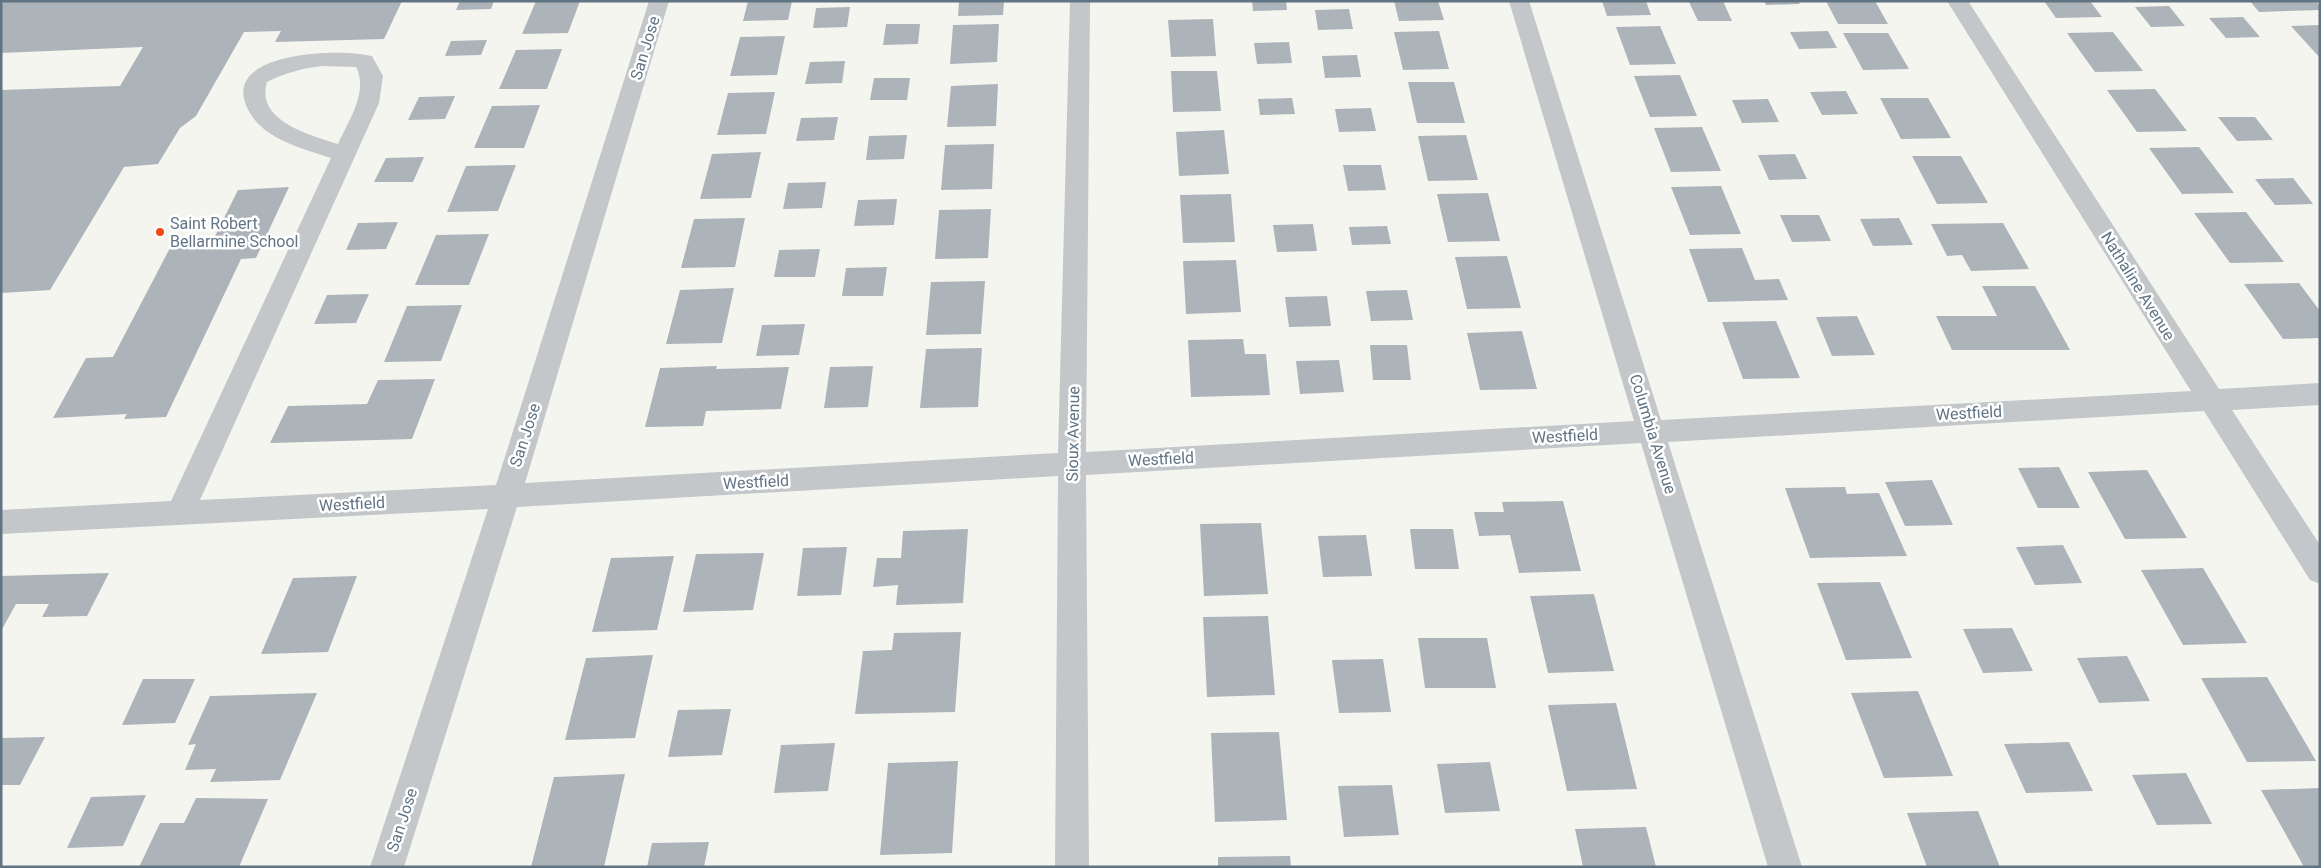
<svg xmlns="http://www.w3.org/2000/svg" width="2321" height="868" viewBox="0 0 2321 868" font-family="Roboto,sans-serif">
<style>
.building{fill:#acb4b9}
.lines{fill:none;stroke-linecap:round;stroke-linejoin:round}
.minor{fill:#c3c7ca;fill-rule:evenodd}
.poi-dot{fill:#f04714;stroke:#fff;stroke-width:2}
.labels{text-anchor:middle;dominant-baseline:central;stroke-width:5;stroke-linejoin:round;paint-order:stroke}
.street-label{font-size:16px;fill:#617484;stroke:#fff}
.poi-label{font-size:16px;fill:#617484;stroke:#fff;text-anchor:start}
</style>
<rect width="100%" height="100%" fill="#f5f5f0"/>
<path class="building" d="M1,1H402L384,39L275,42L281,31L244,32L196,116L180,128L158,164L124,167L50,290L1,293V90L120,86L143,47L1,53Z
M460,1H494L491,9L456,10Z
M536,1H580L568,33L522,34Z
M748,1H792L788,20L743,21Z
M959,1H1004L1003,15L958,16Z
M1252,1H1286L1287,10L1253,11Z
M1394,1H1438L1444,20L1399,21Z
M1602,1H1646L1651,15L1607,16Z
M1723,1L1732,21H1698L1689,2Z
M1764,1H1798L1800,4L1766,5Z
M1826,1H1875L1888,24H1838Z
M2044,1H2090L2102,17L2056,18Z
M2250,1H2316L2320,6V10L2259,12Z
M2169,6L2185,26L2151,27L2135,7Z
M850,7L847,27L813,28L816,8Z
M1349,9L1353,29L1318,30L1315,10Z
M2243,17L2260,37L2226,38L2209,18Z
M1213,19L1216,56L1171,57L1168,20Z
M886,24H920L918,44L883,45Z
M999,24L997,62L950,64L953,25Z
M2320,25V58L2291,26Z
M1660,26L1676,64L1630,65L1616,27Z
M1439,31L1449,69L1403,70L1394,32Z
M1828,31L1837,48L1799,49L1790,32Z
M2113,32L2143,71L2095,72L2067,33Z
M1843,33H1888L1909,69L1863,70Z
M785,36L777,75L730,76L740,37Z
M487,40L481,55L445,56L451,41Z
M1289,42L1292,63L1257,64L1254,43Z
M562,49L547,89H499L516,50Z
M1357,55L1361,77L1325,78L1322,56Z
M845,61L842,83L805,84L810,62Z
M1171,71H1217L1221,111L1173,112Z
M1680,75L1697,116L1650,117L1634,76Z
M874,78H910L907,100H870Z
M1408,82H1454L1465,123H1417Z
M998,84L996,126L947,127L951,86Z
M2155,89L2187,131L2137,132L2107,90Z
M1846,91L1858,114L1822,115L1810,92Z
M775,92L766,134L717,135L728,93Z
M455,96L445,119L408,120L419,97Z
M1292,98L1295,114L1260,115L1258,99Z
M1880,98H1928L1951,138L1901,139Z
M1768,99L1779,122L1742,123L1732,100Z
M540,105L524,148H474L492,106Z
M1371,108L1376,131L1339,132L1335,109Z
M838,117L834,140L796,141L801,118Z
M2218,117H2255L2273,140L2237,141Z
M1702,127L1721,171L1671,172L1654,128Z
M1224,130L1229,174L1179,176L1176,132Z
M907,135L904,159L866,160L869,136Z
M1466,135L1478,180L1428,181L1418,136Z
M994,144L992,189L941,190L945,145Z
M2199,147L2234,193L2182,194L2149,148Z
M761,152L751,198L700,199L712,154Z
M1795,154L1807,179L1769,180L1758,155Z
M1912,156H1961L1988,203L1937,204Z
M424,157L413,182H374L386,158Z
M516,165L498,211L447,212L466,166Z
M1343,165H1381L1386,190L1348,191Z
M2293,178L2313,204L2275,205L2255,179Z
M826,182L822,208L783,209L788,183Z
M1721,186L1741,234L1690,235L1671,187Z
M289,187L256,258L241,259L166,417L124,419L127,414L53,418L86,358L113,357L171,246L211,244L238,190Z
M1488,193L1500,241L1448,242L1437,194Z
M1231,194L1235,242L1183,243L1180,195Z
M897,199L894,225L854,226L858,200Z
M991,209L988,258L935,259L939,210Z
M2246,212L2284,262L2230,263L2194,213Z
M1780,215H1819L1831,241L1792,242Z
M745,218L735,267L681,268L694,219Z
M1899,218L1913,245L1873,246L1860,219Z
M398,222L386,249L346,250L358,223Z
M2003,223L2029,269L1971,271L1962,255L1947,256L1931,224Z
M1313,224L1317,251L1277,252L1273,225Z
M1387,226L1391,244L1352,245L1349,227Z
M489,234L469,285H415L436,235Z
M1742,248L1755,280L1779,279L1788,300L1708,302L1689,249Z
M820,249L815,277H774L779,250Z
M1507,256L1521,308L1467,309L1455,257Z
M1236,260L1241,312L1186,314L1183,261Z
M887,267L883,296H842L846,268Z
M985,281L981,334L926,335L931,282Z
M2299,283L2320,311V338L2283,339L2244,284Z
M1982,286H2035L2070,350H1952L1936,316H1997Z
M734,288L722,343L666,344L680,290Z
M1407,290L1413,320L1371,321L1366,291Z
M369,294L356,323L314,324L327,295Z
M1327,296L1331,326L1289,327L1285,297Z
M462,305L441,361L384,362L407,306Z
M1857,316L1875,355L1832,356L1816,317Z
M1776,321L1800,378L1743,379L1722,322Z
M805,324L799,355L756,356L762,325Z
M1522,331L1537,389L1480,390L1467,333Z
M1243,339L1245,354H1266L1270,395L1191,397L1188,340Z
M1370,345H1407L1411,380H1373Z
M982,348L978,407L920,408L926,349Z
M1339,360L1344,392L1300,394L1296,361Z
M717,366L716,369L789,367L781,409L706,411L703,426L645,427L660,368Z
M873,366L868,407L824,408L830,367Z
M435,379L412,439L270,443L288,406L367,404L378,380Z
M2059,467L2080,508H2038L2018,468Z
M2147,470L2187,538L2125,539L2088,472Z
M1932,480L1953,525L1905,526L1885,482Z
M1845,487L1847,494L1879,493L1907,556L1810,558L1785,488Z
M1563,501L1581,571L1519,573L1510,535L1479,536L1474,512H1504L1502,502Z
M1261,523L1268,594L1204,596L1200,524Z
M968,529L963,603L896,605L898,585L873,587L877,558H901L903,531Z
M1410,529H1453L1459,569H1415Z
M1366,535L1372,576L1323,577L1318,536Z
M2063,545L2082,583L2035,585L2016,547Z
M847,547L841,595L797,596L803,548Z
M764,553L753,610L683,612L696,554Z
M674,556L657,630L592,632L611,558Z
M2203,568L2247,643L2183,645L2141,570Z
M109,573L87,616L42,617L49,604H16L1,631V576Z
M357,576L328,652L261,654L293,578Z
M1880,582L1912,658L1846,660L1817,583Z
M1594,594L1614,671L1548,673L1530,596Z
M1268,616L1275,695L1207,697L1203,617Z
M2012,628L2033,671L1983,673L1963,629Z
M961,632L955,712L855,714L863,651L892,650L894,633Z
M1418,638H1487L1496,688H1425Z
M653,655L635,738L565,740L586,658Z
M2127,656L2150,701L2099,703L2077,658Z
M1383,659L1391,712L1339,713L1332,660Z
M2267,677L2316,761L2247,762L2201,678Z
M143,679H195L175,723L122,725Z
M1918,691L1953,776L1884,778L1851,693Z
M317,693L280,780L210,782L216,769L185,770L196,744L188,745L210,696Z
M1616,703L1637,789L1567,791L1548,705Z
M731,709L722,755L668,757L678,710Z
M1279,732L1287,820L1215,822L1211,733Z
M45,737L20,785H1V738Z
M2069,742L2093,791L2026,793L2004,744Z
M835,743L828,791L774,793L781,745Z
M958,761L952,853L880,855L888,763Z
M1490,762L1500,811L1445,813L1437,764Z
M2186,773L2212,824L2157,825L2132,775Z
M625,774L604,867H531L554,777Z
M1392,785L1399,835L1344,837L1338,786Z
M2320,788V867H2304L2261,790Z
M146,795L123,846L67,848L91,797Z
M196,798L268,799L239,867H139L160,823H184Z
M1978,811L2000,867H1927L1907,813Z
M1646,827L1656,867H1583L1575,829Z
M709,842L704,867H647L652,843Z
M1290,856L1291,867H1218V857Z"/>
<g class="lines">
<path class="minor" d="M649,1H669L525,483L1058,453L1070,1H1090L1086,452L1634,421L1509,1H1529L1661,420L2191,391L1947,1H1968L2219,389L2320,383V405L2232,410L2320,545V584L2310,580L2204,411L1668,442L1802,867H1768L1641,443L1086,475L1089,867H1055L1058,476L517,507L404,867H370L488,509L1,534V510L171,501L331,158C310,151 286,145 268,132C258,125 249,115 245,102C228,51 342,48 372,56L383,76L379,103L200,500L496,485ZM323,66L356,67C369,91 348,122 338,144C311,135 255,121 267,82C285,73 303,68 323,66Z"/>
</g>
<circle class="poi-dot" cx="160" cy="232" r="5"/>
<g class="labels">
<g class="street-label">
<text transform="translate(645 48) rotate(-73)">San Jose</text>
<text transform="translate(2138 286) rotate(58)">Nathaline Avenue</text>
<text transform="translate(1969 413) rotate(-3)">Westfield</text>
<text transform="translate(1073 434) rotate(-89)">Sioux Avenue</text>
<text transform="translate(1653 434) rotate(73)">Columbia Avenue</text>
<text transform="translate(525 435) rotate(-72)">San Jose</text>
<text transform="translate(1565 436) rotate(-3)">Westfield</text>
<text transform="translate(1161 459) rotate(-3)">Westfield</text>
<text transform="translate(756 482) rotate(-3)">Westfield</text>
<text transform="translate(352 504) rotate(-3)">Westfield</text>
<text transform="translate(402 820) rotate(-72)">San Jose</text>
</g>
<g class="poi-label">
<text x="170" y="223">Saint Robert<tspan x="170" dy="18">Bellarmine School</tspan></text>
</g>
</g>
<rect width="2321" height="868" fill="none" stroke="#617484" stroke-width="5"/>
</svg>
